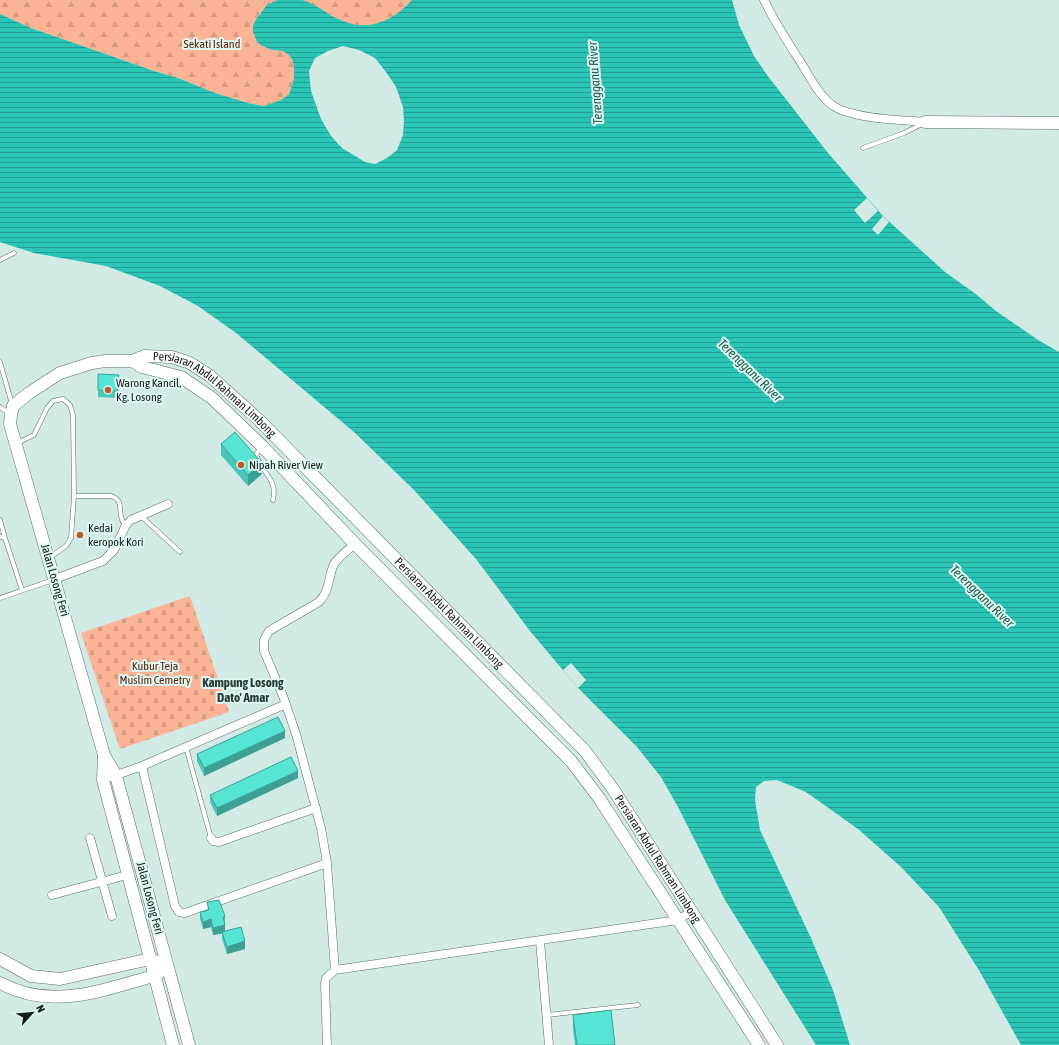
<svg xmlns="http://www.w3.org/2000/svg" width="1059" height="1045" viewBox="0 0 1059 1045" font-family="'Asap Condensed',sans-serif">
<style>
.forest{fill:url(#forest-firs)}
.cemetery{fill:url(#cemetery-stones)}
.water{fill:url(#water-rules);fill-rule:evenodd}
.pier{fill:#d1eae5}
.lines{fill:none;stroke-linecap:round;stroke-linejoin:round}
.lane-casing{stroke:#596e6b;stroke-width:5}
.street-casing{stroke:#596e6b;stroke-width:9}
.secondary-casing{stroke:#596e6b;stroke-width:13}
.lane{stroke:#fff;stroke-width:4}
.street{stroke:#fff;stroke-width:8}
.secondary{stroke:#fff;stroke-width:12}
.wall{fill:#4bc5b5}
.shaded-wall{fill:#3da094}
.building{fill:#57e5d3;stroke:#3da094}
.poi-dot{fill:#be5927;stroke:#def7f2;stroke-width:1.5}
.labels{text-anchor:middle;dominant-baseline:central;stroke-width:4;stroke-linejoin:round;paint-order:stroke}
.park-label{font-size:12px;fill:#581f00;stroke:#def7f2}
.poi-label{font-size:12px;fill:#151e1c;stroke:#def7f2;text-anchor:start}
.street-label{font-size:12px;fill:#151e1c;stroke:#def7f2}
.water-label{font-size:13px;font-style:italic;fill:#1f5a52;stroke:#def7f2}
.neighbourhood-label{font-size:13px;font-weight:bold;fill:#273b38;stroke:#def7f2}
</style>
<defs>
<pattern id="forest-firs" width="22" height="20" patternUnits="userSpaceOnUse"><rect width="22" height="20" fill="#fbb596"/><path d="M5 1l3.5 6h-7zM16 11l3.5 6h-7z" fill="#d69b81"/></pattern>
<pattern id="cemetery-stones" width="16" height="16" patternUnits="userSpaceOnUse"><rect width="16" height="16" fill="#fbb596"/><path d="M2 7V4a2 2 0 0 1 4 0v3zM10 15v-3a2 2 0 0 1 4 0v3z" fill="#d69b81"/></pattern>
<pattern id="water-rules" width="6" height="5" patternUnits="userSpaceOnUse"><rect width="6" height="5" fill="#2ac5b4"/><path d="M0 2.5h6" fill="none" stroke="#239f92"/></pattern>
</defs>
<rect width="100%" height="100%" fill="#d1eae5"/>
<path class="forest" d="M0,0H277C265,6 259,13 253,25L272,50L283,51L289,55L292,59L294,66V79L289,94L281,100L264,106L248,103L214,93L178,78L154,71L31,28L0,14Z
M301,0H412C395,20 369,33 343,21C328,15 315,6 301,0Z"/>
<path class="cemetery" d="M190,596L229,712L120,749L81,633Z"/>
<path class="water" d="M277,0C285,0 294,0 302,0C317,4 329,16 343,21C370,32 394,20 412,0H732L739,25L754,56L767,75L828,153L883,216L945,272L977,295L996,311L1038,340L1059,352V1045H1021L980,972L939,907L901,867L858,829L806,792L777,780L764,781L756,787L755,800L760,830L810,936L833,990L850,1045H816L725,900L678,807L661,777L637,747L578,688L530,631L476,559L414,490L354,432L236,333L198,306L160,286L106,266L34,253L0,242V14L31,28L154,71L178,78L215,93L248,103L264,106L281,100L289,94L294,79V66L292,59L289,55L283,51L272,50L262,46L257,42L253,32V25L257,18L267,5ZM343,46L359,50L375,58L386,72L396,87L403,107L404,121L403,135L397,150L387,158L375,164L365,162L342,148L331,136L321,119L311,91L309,71L315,58L328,51Z"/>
<path class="pier" d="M867,198L878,211L865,223L854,210Z
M883,216L889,222L878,235L872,229Z
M571,663L586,680L578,688L563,670Z"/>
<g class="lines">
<g class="lane-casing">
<path id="lane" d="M863,148L904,133L924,123
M0,260L14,253
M0,362L12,404
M0,407L9,413
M17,443L34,435L47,408L53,401L63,399L70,405L73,415L74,496L71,538L66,546L49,558
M261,448L256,454C261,473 278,478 273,500
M74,496H111C124,500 118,510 122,520C122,522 124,523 126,525
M141,516L180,552
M0,520L5,538
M0,537L5,538L22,590
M0,598L53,580
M186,747L211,838
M547,1015L638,1005"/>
</g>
<g class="street-casing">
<path id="street" d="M764,0C775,23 789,44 803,66C811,79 819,95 832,105C852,119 901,120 925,122
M55,579L103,561L114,550L126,525L131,520L168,504
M142,766L175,906L179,912L185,913L327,863
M111,777L142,766L286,704
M90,838L112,916
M211,838L213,841L219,842L316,808
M52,895L127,875
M540,941L549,1045
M335,970L327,863L321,828L296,734L283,696L264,651V640L269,631L319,602C330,591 328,577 334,564C339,556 348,550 355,544
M327,1045L325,983L326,978L335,970L678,920L692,911"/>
</g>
<g class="secondary-casing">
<g id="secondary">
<path d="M925,122L1059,123"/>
<path d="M132,361L142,367L181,377L212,398L262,446L355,544L571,761L599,798L759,1045"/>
<path d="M104,755L103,780L173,1045"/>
<path d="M0,959L31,976L60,979L150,959L158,962"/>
<path d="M0,983C52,1011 102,990 154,976L161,971"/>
<path id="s1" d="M189,1045L116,776L104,755L10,424L11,415L13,406L29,393L60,373L92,363L105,361H132L144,356L172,357L190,363L210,376L259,420L585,751L613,789L777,1045"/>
</g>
</g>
<use href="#lane" class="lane"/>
<use href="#street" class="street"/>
<use href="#secondary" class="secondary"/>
</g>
<path class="wall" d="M98,374L119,383L117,398L98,397Z
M221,444L262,474L248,486L221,455Z
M285,738L204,776L197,761V754Z
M298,778L217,816L210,802V795Z
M207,902L225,916V931L245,949L227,954L222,939V933L213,935L211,927L203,929L200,919V912L208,910Z
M573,1015L615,1045H575L573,1029Z"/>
<path class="shaded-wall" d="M119,375V383L117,398V391Z
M262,463V474L248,486V475Z
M285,731V738L204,776V768Z
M298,771V778L217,816V808Z
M211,919V927L203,929V922Z
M225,925V933L213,935V928Z
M245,941V949L227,954V947Z"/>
<path class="building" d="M98,374L119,375L117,391L98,390Z
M235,432L262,463L248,475L221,444Z
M278,717L285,731L204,768L197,754Z
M291,757L298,771L217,808L210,795Z
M219,900L225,916L223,917L225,925L213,928L211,919L203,922L200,912L209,910L207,902Z
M241,927L245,941L227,947L222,932Z
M611,1010L615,1045H577L573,1015Z"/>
<g class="poi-dot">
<circle cx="108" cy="390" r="4"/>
<circle cx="241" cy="465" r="4"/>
<circle cx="80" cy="535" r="4"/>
</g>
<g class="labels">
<g class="park-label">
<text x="212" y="44">Sekati Island</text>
<text x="155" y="666">Kubur Teja<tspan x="155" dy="14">Muslim Cemetry</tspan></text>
</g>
<g class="poi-label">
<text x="116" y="383">Warong Kancil,<tspan x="116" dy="14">Kg. Losong</tspan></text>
<text x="249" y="465">Nipah River View</text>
<text x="88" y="528">Kedai<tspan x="88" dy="14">keropok Kori</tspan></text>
</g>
<g class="street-label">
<text stroke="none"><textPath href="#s1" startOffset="893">Persiaran Abdul Rahman Limbong</textPath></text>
<text transform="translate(55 580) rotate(74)">Jalan Losong Feri</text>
<text stroke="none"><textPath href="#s1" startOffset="1217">Persiaran Abdul Rahman Limbong</textPath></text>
<text stroke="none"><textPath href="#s1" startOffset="1541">Persiaran Abdul Rahman Limbong</textPath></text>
<text transform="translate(150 898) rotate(75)">Jalan Losong Feri</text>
</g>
<g class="water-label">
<text transform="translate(595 83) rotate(-94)">Terengganu River</text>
<text transform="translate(750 370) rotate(44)">Terengganu River</text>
<text transform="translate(982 596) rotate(44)">Terengganu River</text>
</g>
<g class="neighbourhood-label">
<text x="243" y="682">Kampung Losong<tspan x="243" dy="15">Dato' Amar</tspan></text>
</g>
</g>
<g transform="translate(32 1013) rotate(63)" stroke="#def7f2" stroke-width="3" paint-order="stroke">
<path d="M0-3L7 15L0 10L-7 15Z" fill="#151e1c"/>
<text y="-6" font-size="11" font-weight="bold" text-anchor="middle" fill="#151e1c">N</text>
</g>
</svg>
